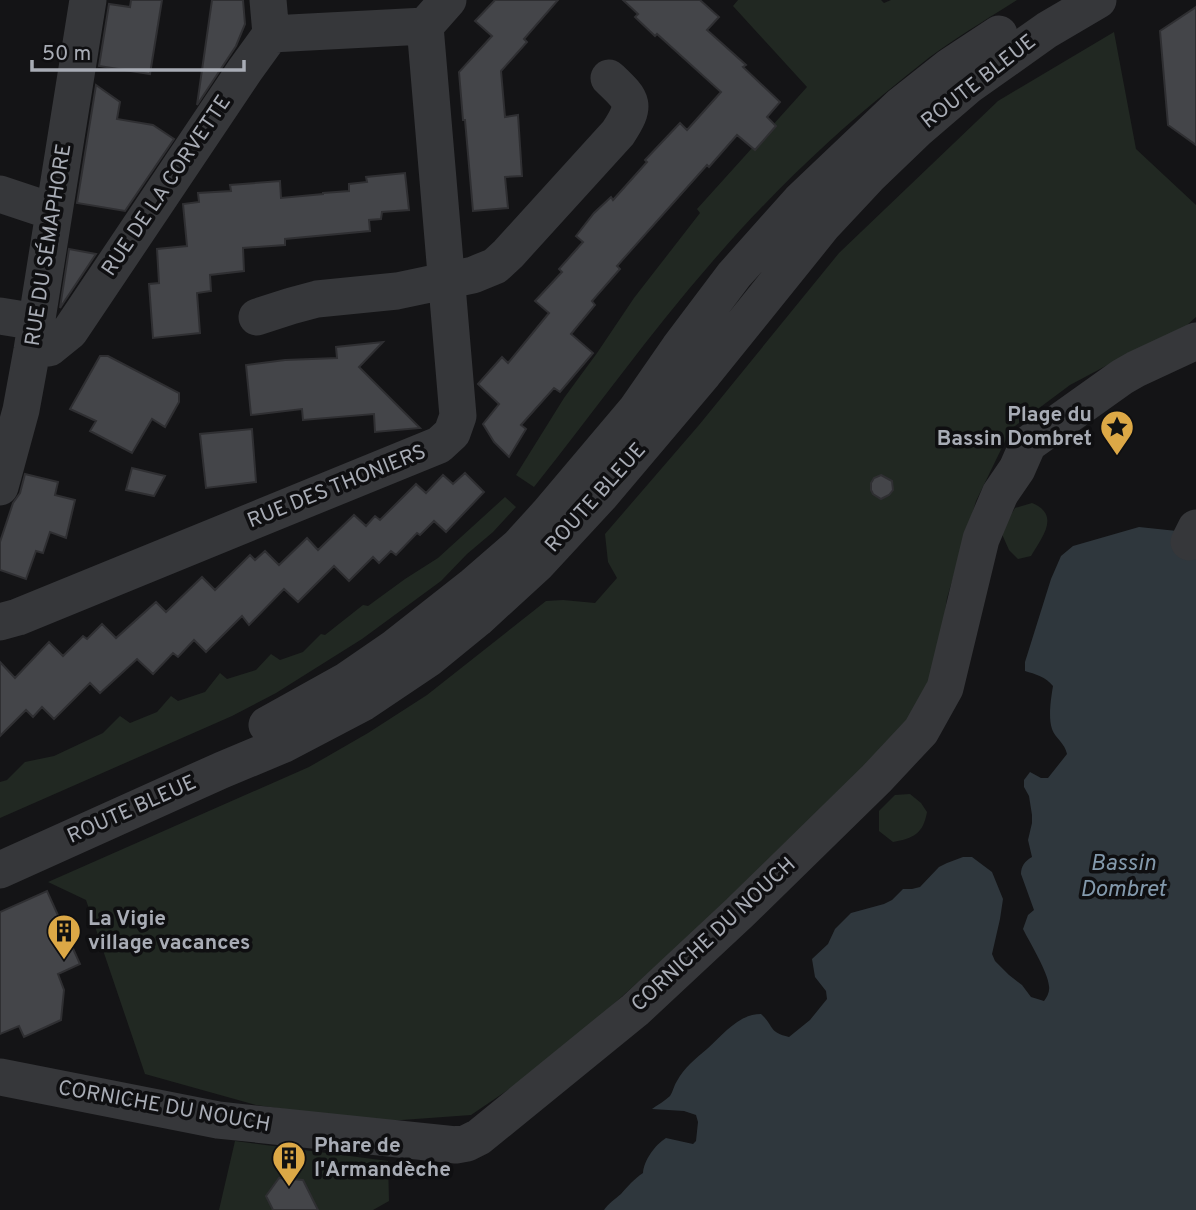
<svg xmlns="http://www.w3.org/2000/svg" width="1196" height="1210" viewBox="0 0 1196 1210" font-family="Overpass,sans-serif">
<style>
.green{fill:#212822}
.water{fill:#2f373d}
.building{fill:#444549;stroke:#2f2f32;stroke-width:2}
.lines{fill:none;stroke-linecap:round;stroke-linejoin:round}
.minor{stroke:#36373a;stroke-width:37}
.labels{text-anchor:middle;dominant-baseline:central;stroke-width:7;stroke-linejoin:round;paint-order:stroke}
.street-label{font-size:21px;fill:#a8acb5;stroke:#0f0f11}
.poi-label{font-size:21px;font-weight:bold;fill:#a8acb5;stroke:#0f0f11;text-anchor:start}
.water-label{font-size:23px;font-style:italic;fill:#8399ac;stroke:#0f0f11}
</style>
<rect width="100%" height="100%" fill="#141416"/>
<path class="green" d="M738,0H881L884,3L891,0H1017C992,16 965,32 941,49C925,60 910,73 895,85C829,138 767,198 712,262C649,334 594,412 534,487L516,475L564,398L597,353L634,298L700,213L697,209L807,87L733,6Z
M1114,32L1136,149L1196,205V317L1175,336L1115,361L1070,385L1011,429L976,501L947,598L938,659L907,733L785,850L598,1018L524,1079L471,1115L374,1122L256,1105L145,1074L86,900L48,882L309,767L368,733L427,695L546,601L563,600L595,603L617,578L608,562L605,534L699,425L839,253L998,101Z
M505,497L516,507L493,532L467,554L441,581L362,639L276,693L232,716L0,818V782L7,780L25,762L54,756L103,733L120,716L130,723L157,712L171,696L178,701L205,692L220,673L227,679L256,670L271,654L280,660L303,652L321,634L325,635L363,605L368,606L405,579L438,558Z
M1032,503C1061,515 1042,537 1031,556L1018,559L1009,550L1001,532L1015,508Z
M910,794L921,803L927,812C923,834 914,838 893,842L879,831V811L895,795Z
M235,1141L388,1161L389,1201L373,1210H219Z"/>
<path class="water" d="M1196,517V1210H604C609,1203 615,1199 621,1194C628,1186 634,1179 643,1173C644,1160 655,1145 666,1138L693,1144L696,1141L698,1122L696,1115L684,1111L652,1109C657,1105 665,1101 670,1096C673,1092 674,1085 677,1081C684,1068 696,1058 707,1049C723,1035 738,1014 761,1014C775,1027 768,1032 789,1037L810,1020L827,999L826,991L815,977L812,959L828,944L835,929L851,913L884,904L892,900L903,889H912L920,887L939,867L947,863L963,857H972L992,872L1003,899L1000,919L992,954L995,961L1009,975L1022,985L1031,997L1044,1001C1047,997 1050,992 1049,986C1048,972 1030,943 1023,929L1028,915L1034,910L1021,874C1021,866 1025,861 1032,857L1028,840L1032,823V815L1029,796L1024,787V780L1030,772L1041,778H1048L1067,754C1065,743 1055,738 1052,729C1048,717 1051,698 1053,686C1046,677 1035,674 1025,671V662L1051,579L1061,556L1073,546L1139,527L1177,531Z"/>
<path class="building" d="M131,0H162L150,74L99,66L109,4L130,7Z
M212,0H243L245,24L236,46L197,105Z
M495,0H558L524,39L527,42L501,71L505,117L518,115L522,176L505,177L508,208L473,211L465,120H463L459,72L492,36L475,21Z
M623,0H700L719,17L707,30L746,65L743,67L780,102L767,117L776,126L755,150L737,135L709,167L707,165L617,266L620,269L592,301L595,305L571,334L593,353L560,392L554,388L521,425L526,429L509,457L494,442L483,424L499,404L478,384L502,357L508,363L549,313L535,301L562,272L559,269L583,242L576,236L594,213L611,197L613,200L647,162L645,160L680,123L687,130L721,92L657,34L655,36L635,17L638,14Z
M1196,7V145L1168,125L1160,31Z
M96,85L120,102L117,119L153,125L174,139L125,211L77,203Z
M405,173L409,210L382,212L381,219L369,220L370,231L285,239V245L243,248L244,271L210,275L211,291L197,293L200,333L153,338L149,284L159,283L157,249L187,246L183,204L199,202L198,193L231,191L230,185L280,181L281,198L323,194V193L349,191V184L367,182L366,177Z
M69,249L96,254L60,308Z
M383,342L359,367L420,428L375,432L374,414L303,420L302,409L251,415L246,365L285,360L337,358L336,347Z
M100,356H108L179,393V402L165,427L152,419L132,453L90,431L96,421L70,409Z
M252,429L256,482L206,488L200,434Z
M132,468L165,476L154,496L126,490Z
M465,473L484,492L446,532L434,521L420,535L417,533L396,555L391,551L379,563L373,557L349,581L334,566L298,602L284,589L249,625L242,616L206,652L194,640L178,657L173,653L153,674L137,659L100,693L90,683L54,719L42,707L33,717L26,710L0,736V662L15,678L49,642L63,656L83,636L87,639L102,624L116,638L156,602L166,612L202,577L215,590L250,555L255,560L265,551L279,565L307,538L318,550L354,515L366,526L375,516L380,520L416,484L426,493L443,475L453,484Z
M25,474L58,482L55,495L75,500L66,538L50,532L43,553L36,551L26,579L0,570V542L13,503L20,493Z
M881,475L892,481L893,490L889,495L881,499L873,494L871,490V483L874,478Z
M47,891L80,964L58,974L64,990L61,1020L24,1037L19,1026L0,1034V912Z
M279,1178L303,1180L318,1210H273L266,1196Z"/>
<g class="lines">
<path class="minor" d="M271,34L425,26
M0,194L54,212
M0,316L37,322
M257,317L291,306L317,299L397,291L473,275L495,266L508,254L618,133C637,104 633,101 609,78
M32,350L49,348L70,331L245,70L271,34L268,0
M0,487L21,410L32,350L88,0
M1189,542L1196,528
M0,622L18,617L439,445L452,433L458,416L425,26L448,0
M267,725L346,681L394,648L474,585L519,546L549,513L636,410L679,348L734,275L800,201L901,105L949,67L999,34
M0,870L222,770L282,745L364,702L428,659L477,619L538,563L600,496L704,373L824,224L868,177L918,129L968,86L1047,30L1098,0
M0,1077L218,1120L456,1145L467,1143L479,1137L635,1010L739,913L876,779L921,731L945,688L981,539L1000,494L1017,469L1028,444L1122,377L1136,369L1196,341"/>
</g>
<defs>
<g id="sight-pin" transform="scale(1.75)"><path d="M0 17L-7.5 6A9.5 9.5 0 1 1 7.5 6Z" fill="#dca846" stroke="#0f0f11"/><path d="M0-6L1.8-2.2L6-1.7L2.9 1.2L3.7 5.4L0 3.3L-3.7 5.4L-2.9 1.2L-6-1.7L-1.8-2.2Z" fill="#111"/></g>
<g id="building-pin" transform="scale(1.75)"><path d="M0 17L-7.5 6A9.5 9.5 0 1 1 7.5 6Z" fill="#dca846" stroke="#0f0f11"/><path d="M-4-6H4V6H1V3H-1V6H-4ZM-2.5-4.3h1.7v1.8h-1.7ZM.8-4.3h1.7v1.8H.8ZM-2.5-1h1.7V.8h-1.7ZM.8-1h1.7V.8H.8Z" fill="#111"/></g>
</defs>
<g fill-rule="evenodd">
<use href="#sight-pin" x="1117" y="427"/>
<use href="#building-pin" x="64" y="931"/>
<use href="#building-pin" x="289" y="1158"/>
</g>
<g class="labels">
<g class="street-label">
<text transform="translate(979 82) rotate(-38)">ROUTE BLEUE</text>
<text transform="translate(167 186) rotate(-56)">RUE DE LA CORVETTE</text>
<text transform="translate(49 245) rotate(-81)">RUE DU SÉMAPHORE</text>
<text transform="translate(337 487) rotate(-22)">RUE DES THONIERS</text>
<text transform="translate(596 498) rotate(-48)">ROUTE BLEUE</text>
<text transform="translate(132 810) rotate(-24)">ROUTE BLEUE</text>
<text transform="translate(714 935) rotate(-43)">CORNICHE DU NOUCH</text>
<text transform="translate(164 1107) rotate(10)">CORNICHE DU NOUCH</text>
</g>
<g class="poi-label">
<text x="1092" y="415" text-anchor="end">Plage du<tspan x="1092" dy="24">Bassin Dombret</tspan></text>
<text x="88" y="919">La Vigie<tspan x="88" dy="24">village vacances</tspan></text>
<text x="314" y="1146">Phare de<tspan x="314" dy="24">l'Armandèche</tspan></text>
</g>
<g class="water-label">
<text x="1123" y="864">Bassin<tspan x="1123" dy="26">Dombret</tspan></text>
</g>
</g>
<path d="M32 60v10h212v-10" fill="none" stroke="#a8acb5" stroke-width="3.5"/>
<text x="42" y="60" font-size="21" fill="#a8acb5" stroke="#0f0f11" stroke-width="5" paint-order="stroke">50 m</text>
</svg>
